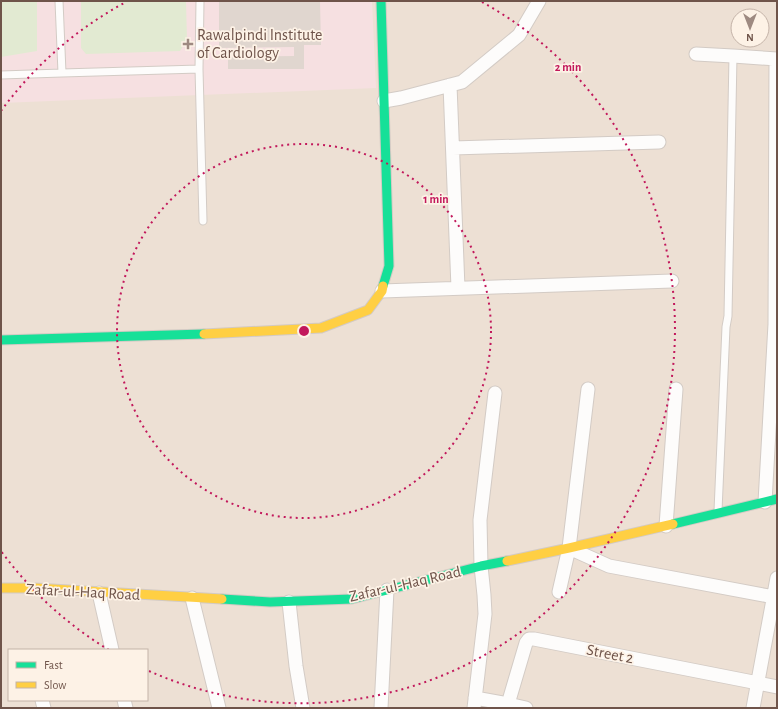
<svg xmlns="http://www.w3.org/2000/svg" width="778" height="709" viewBox="0 0 778 709" font-family="'Alegreya Sans',sans-serif">
<style>
.residential{fill:#ede0d4;fill-rule:evenodd}
.medical{fill:#f6e0e1}
.green{fill:#e2ead2}
.building{fill:#e0d6cf}
.lines{fill:none;stroke-linecap:round;stroke-linejoin:round}
.lane-casing{stroke:#d3cbc5;stroke-width:9}
.street-casing{stroke:#d3cbc5;stroke-width:15}
.fast-casing{stroke:#d3cac4;stroke-width:11}
.slow-casing{stroke:#d3cac4;stroke-width:11}
.lane{stroke:#fdfcfb;stroke-width:7}
.street{stroke:#fdfcfb;stroke-width:13}
.fast{stroke:#16e098;stroke-width:9}
.slow{stroke:#ffcf43;stroke-width:9}
.ring{fill:none;stroke:#c2185b;stroke-width:2;stroke-dasharray:2 4}
.poi-dot{fill:#9e8a81;stroke:#fdf2e6;stroke-width:1.5}
.labels{text-anchor:middle;dominant-baseline:central;stroke-width:3.5;stroke-linejoin:round;paint-order:stroke}
.poi-label{font-size:16px;fill:#6f544a;stroke:#fdf2e6;text-anchor:start}
.street-label{font-size:16px;fill:#6f544a;stroke:#fdf2e6}
.centre{fill:#c2185b;stroke:#fdf2e6;stroke-width:2}
.ring-label{font-size:12px;text-anchor:middle;font-weight:bold;fill:#c2185b;stroke:#fdf2e6;stroke-width:3.5;stroke-linejoin:round;paint-order:stroke}
</style>
<rect width="100%" height="100%" fill="#f4eee7"/>
<path class="residential" d="M1,1H777V708H1ZM738,16H762V40H738ZM9,650H147V700H9Z"/>
<path class="medical" d="M1,1H372L376,88L1,103Z"/>
<path class="green" d="M1,1H37V51L1,57Z
M81,1H186L187,40L180,51L86,54L81,48Z"/>
<path class="building" d="M219,1H320L321,45H304V69H228V57L294,56V47L219,48Z"/>
<g class="lines">
<g class="lane-casing">
<path id="lane" d="M59,1L62,73L199,69L200,1
M199,69L203,221
M1,75L62,73
M718,511L726,327L728,316L733,56"/>
</g>
<g class="street-casing">
<path id="street" d="M696,54L733,56L777,59
M450,85L458,288
M384,101L401,98L462,82L519,35L539,1
M453,148L659,142
M382,291L672,281
M765,502L775,324L776,59
M666,526L676,389
M569,548L609,566L774,597
M559,592L569,548L588,389
M99,593L112,650
M192,598L219,708
M289,602L296,666L303,708
M475,698L508,704L526,708
M42,700L44,708
M124,700L126,708
M508,704L526,643L529,639H534L758,683L777,687
M381,708L387,590
M474,708L485,614L484,595L481,566L480,520L495,393
M753,708L777,578"/>
</g>
<g class="fast-casing">
<path id="fast" d="M381,1L389,266L383,286
M1,340L204,334
M673,524L777,499
M222,599L270,602L352,599L481,566L507,561"/>
</g>
<g class="slow-casing">
<path id="slow" d="M204,334L321,328L368,310L382,291L383,286
M507,561L569,548L673,524
M1,588H35L222,599"/>
</g>
<use href="#lane" class="lane"/>
<use href="#street" class="street"/>
<use href="#fast" class="fast"/>
<use href="#slow" class="slow"/>
</g>
<g class="ring">
<circle cx="304" cy="331" r="187"/>
<path d="M109 650A374 374 0 0 1 1 551M1 111A374 374 0 0 1 126 2M482 2A374 374 0 0 1 149 671"/>
</g>
<path class="poi-dot" d="M186 38h4v4h4v4h-4v4h-4v-4h-4v-4h4z"/>
<g class="labels">
<g class="poi-label">
<text x="197" y="35">Rawalpindi Institute<tspan x="197" dy="18">of Cardiology</tspan></text>
</g>
<g class="street-label">
<text transform="translate(405 584) rotate(-13)">Zafar-ul-Haq Road</text>
<text transform="translate(83 592) rotate(3)">Zafar-ul-Haq Road</text>
<text transform="translate(610 654) rotate(11)">Street 2</text>
</g>
</g>
<circle cx="304" cy="331" r="6" class="centre"/>
<g class="ring-label">
<text x="568" y="71">2 min</text>
<text x="436" y="203">1 min</text>
</g>
<rect width="778" height="709" fill="none" stroke="#6f544a" stroke-width="4"/>
<rect x="8" y="649" width="140" height="52" fill="#fdf2e6" stroke="#c4b3a8"/>
<rect x="16" y="662" width="20" height="6" fill="#16e098" stroke="#c4b3a8"/>
<text x="44" y="669" font-size="12" fill="#6f544a">Fast</text>
<rect x="16" y="682" width="20" height="6" fill="#ffcf43" stroke="#c4b3a8"/>
<text x="44" y="689" font-size="12" fill="#6f544a">Slow</text>
<g transform="translate(750 28) rotate(180)"><circle r="19" fill="#fdf2e6" stroke="#c4b3a8"/>
<path d="M0-3L7 15L0 10L-7 15Z" fill="#9e8a81"/>
<text y="-6" font-size="11" font-weight="bold" text-anchor="middle" fill="#6f544a">N</text>
</g>
</svg>
